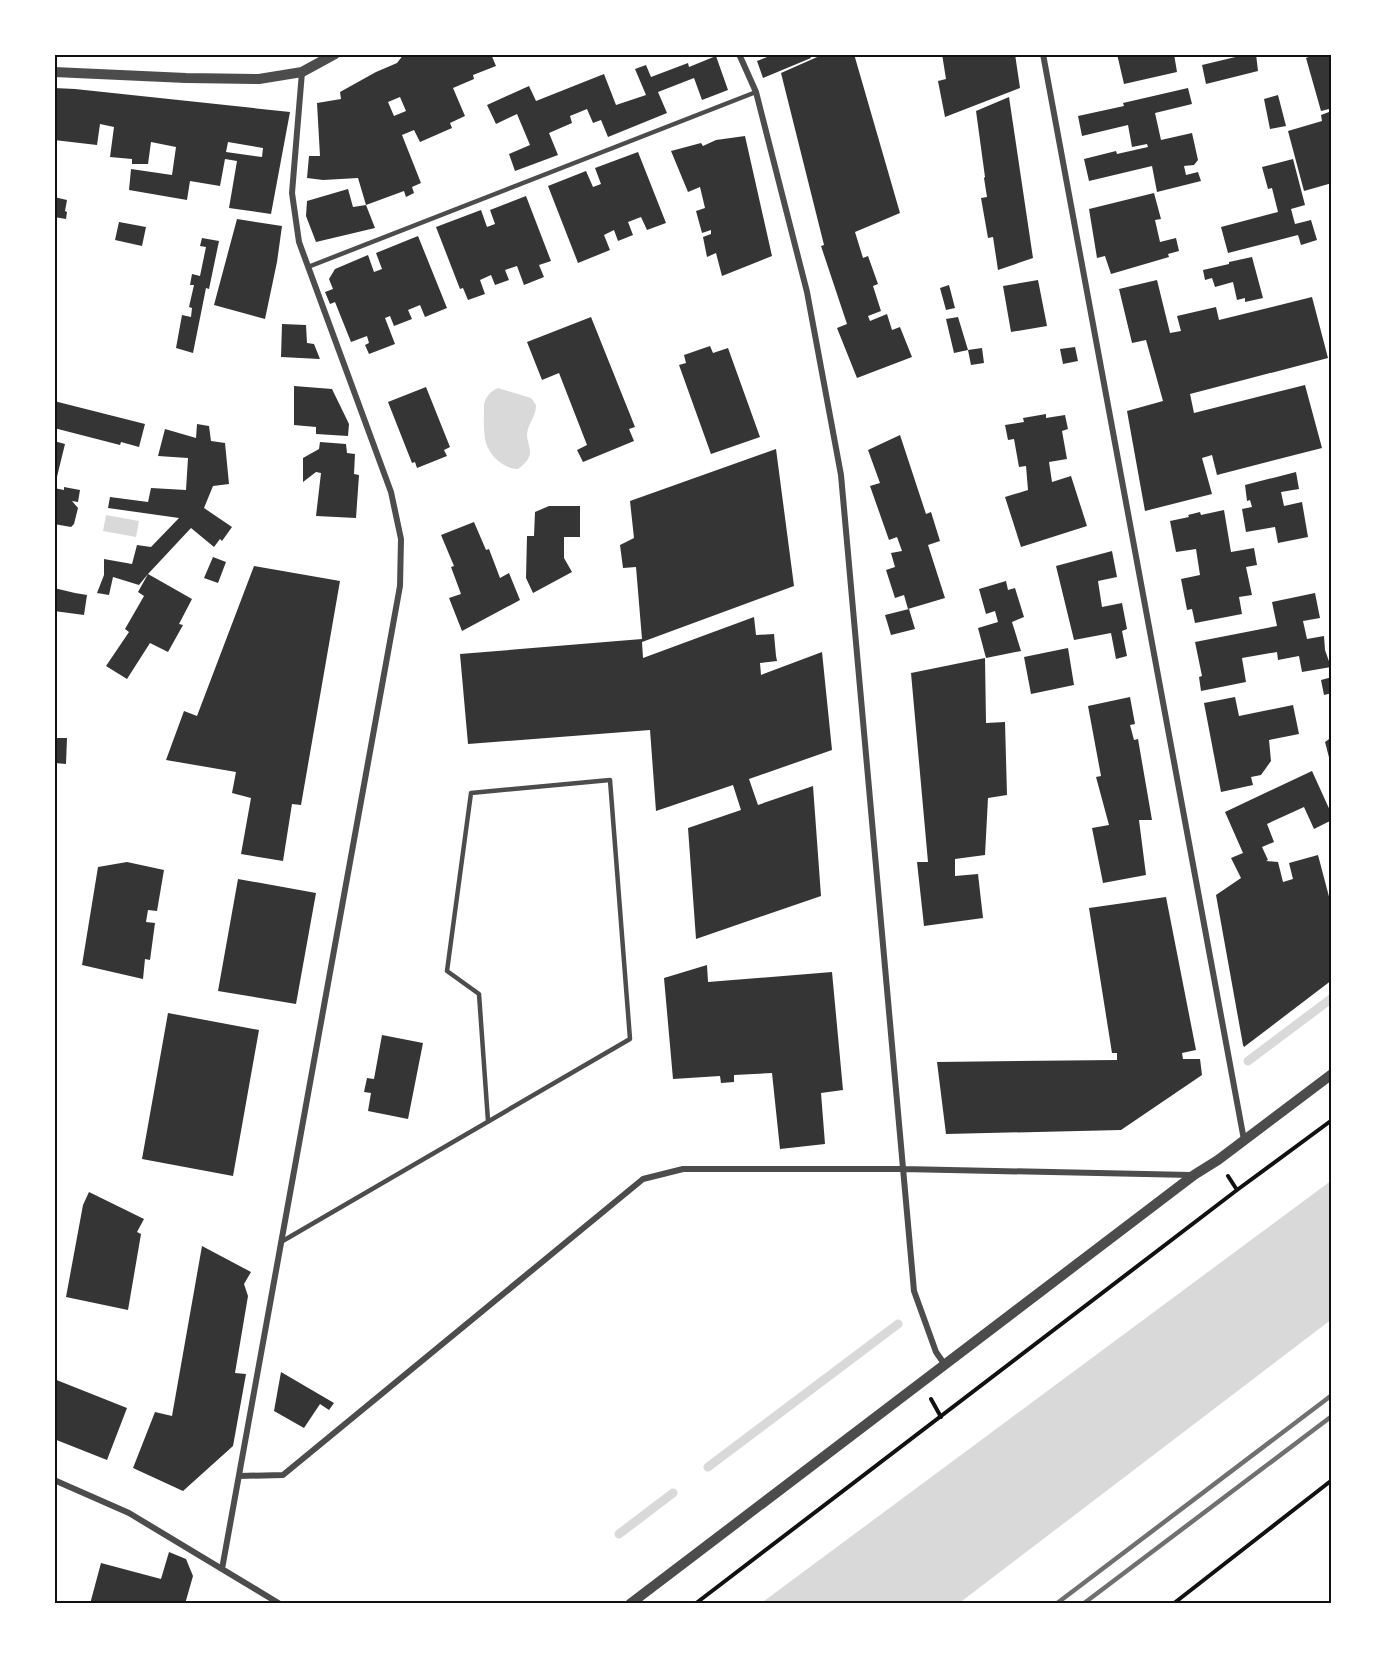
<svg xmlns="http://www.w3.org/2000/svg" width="1386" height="1658" viewBox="0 0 1386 1658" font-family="'PT Serif',serif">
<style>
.water{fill:#d9d9d9}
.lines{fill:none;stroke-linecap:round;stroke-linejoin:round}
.stream{stroke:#d9d9d9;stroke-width:9}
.building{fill:#353535;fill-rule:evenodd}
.path{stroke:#111;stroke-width:4}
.service{stroke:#4c4c4c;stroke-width:4.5}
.minor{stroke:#4c4c4c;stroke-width:6}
.tertiary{stroke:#4c4c4c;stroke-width:10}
.rail{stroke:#707070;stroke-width:4.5}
.neatline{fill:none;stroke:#111;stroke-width:2}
</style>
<rect width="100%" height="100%" fill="#fff"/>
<path class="water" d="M498,388L531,398L536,405C536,415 531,420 528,429C523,445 541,452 518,469C504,469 490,456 486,443C483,432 484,415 484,404C486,396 491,391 498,388Z
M106,515L139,521L136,537L103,531Z
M1332,1180V1319L958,1604H760Z"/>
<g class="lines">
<path class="stream" d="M1248,1061L1332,998
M708,1467L898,1324
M619,1534L673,1493"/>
</g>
<path class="building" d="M404,54H491L496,66L473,75L474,79L453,88L465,116L450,123L452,128L420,142L414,130L402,135L421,183L412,187L414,193L406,197L404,191L366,205L375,228L316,242L306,216L307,201L348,189L353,207L366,205L358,178L323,180L307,178L309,156H320L317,103L341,99L340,92L376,72L397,63ZM400,97L406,111L394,116L388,102Z
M775,54H809L811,58L763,78L757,61Z
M824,54H854L900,213L855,232L863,258L868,256L878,284L873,286L881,311L868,316L870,321L887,314L892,330L900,327L912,357L857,378L837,328L847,324L821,246L824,245L781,73Z
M942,54H1015L1020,88L945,117L938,81L946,79Z
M1117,54H1174L1177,72L1124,84Z
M1248,54H1256L1258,71L1206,84L1202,65Z
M1317,54H1332V183L1304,191L1288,131L1322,121L1321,115L1329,112V109L1321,111L1306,58Z
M716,56L728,90L702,100L694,78L658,92L667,113L608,137L601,120L593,123L587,109L570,116L572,123L549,133L558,155L515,171L509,154L530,145L517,114L496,124L487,105L529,86L536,101L604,74L616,105L646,95L635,69L646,65L651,77L688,63L689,67Z
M54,88L75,89L290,112L271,214L229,208L237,161L225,159L220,186L190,181L187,200L129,190L131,169L172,175L176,147L151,142L148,164H132V159L110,157L114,127L100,124L97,145L54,140ZM228,142L263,148L262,157L226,152Z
M1188,88L1192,104L1155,113L1161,140L1192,133L1198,160L1194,165L1184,166L1186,175L1198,172L1201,181L1157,192L1152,166L1089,181L1084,159L1116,151L1117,154L1148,147L1147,144L1132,147L1128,125L1082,136L1078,116L1124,106L1123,103Z
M1278,95L1286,126L1270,129L1264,99Z
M1009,97L1033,258L998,270L993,237L988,238L981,198L987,197L984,178L985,177L976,111Z
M745,136L772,256L722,276L716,253L707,257L703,237L711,234V230L702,233L696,211L705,208L700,187L688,192L671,151L701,143L703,146L716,140Z
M638,152L666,223L647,230L641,217L628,222L633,235L618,241L614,230L604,235L610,250L578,263L548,186L586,171L593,187L601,184L595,168Z
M1293,159L1305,205L1291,209L1295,224L1311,220L1317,240L1301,245L1298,235L1228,253L1221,227L1278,212L1272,188L1268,189L1262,167Z
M1154,193L1161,219L1155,220L1160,242L1176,238L1179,251L1168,254L1169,257L1111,274L1105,256L1097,258L1089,209Z
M526,196L551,261L539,265L544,277L524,285L517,266L505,270L509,280L495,285L491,275L480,280L485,294L468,300L463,288L460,289L436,227L481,210L487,227L495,224L490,210Z
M54,197L67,200L65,211L67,212L66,219L54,217Z
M237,219L282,226L277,262L265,319L214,305Z
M119,222L146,227L142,246L115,240Z
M418,236L447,308L425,317L420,305L408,310L412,319L394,326L390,316L385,318L395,344L369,354L365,345L369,343L367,336L351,342L335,302L330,304L325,292L333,289L329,279L335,269L368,255L374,272L382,269L376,253Z
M202,238L219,241L209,289L206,288L193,353L176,348L182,315L191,317L192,308L189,307L194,285H190L192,274L200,276L206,247L200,246Z
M1252,257L1263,298L1245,302V298L1237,300L1233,282L1215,287L1212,278L1205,280L1203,270L1229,264V262Z
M1038,280L1047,326L1011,332L1003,286Z
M1157,280L1170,333L1181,331L1177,316L1216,307L1219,320L1312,297L1328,358L1190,394L1194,413L1305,385L1322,448L1217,475L1212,455L1202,458L1212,494L1145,511L1127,411L1163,401L1146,340L1132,343L1119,289Z
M949,285L955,308L946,310L940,288Z
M591,317L635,427L629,429L634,441L583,462L577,450L587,445L559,373L542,380L527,342Z
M958,317L968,350L954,353L946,319Z
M282,324L306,325L307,343L314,344L320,359L281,357Z
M710,346L713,353L728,348L760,437L711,454L679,365L686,363L684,355Z
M1075,347L1078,361L1063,364L1060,349Z
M982,348L984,363L971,365L968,350Z
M294,386L332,389L349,424L348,436L316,434V427L294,425Z
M426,387L450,447L444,450L447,456L417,468L415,462L412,463L388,402Z
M54,401L145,424L139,447L121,442L120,445L54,428Z
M1046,414V418L1065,415L1068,429L1062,431L1067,459L1049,462L1052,482L1071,476L1087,526L1021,547L1005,497L1028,490L1026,466L1019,467L1014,439L1008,440L1005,425L1024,422L1023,418Z
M197,424L209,426L211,441L225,443L229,484L213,486L204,508L232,527L222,541L220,539L214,547L191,528L148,574L192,599L179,624L183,625L168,652L150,643L127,679L106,666L129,632L125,629L144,596L138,592L148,574L139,585L113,577L109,595L97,593L104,575V559L132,564L137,545L151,547L179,518L108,508L110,497L148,502L151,488L186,490L188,458L158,456L165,429L196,438Z
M900,435L926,514L931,512L940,541L928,545L945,598L908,609L904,595L895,598L886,570L895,567L891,553L902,551L897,537L889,540L870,486L880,483L868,450Z
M54,441L65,444L55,485H54Z
M320,442L346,444L347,453L355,454L354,474L359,475L356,518L316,516L321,473L316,472L303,482V458L319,449Z
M776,449L794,586L642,642L643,658L754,617L756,635L774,634L776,656L777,661L760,663L761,675L822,652L832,750L749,779L758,805L813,786L821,896L696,939L688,828L741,810L733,785L656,811L650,730L468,744L460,654L642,639L636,567L623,568L620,545L634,538L630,501Z
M1296,472L1299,489L1281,492L1284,506L1302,502L1308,537L1278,543L1275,527L1246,532L1242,509L1252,507L1250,500L1247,501L1245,485Z
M64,487L80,490L78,502L72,501L78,508L74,524L71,527L54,524V488L64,490Z
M549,506H580V537H564V558L572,572L533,593L526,578L527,536H534L535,512Z
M1224,510L1231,552L1254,548L1257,565L1246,567L1252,595L1239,597L1242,614L1195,623L1192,609L1187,610L1181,579L1200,575L1196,549L1176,552L1170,521L1189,517L1188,515L1200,512L1201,515Z
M474,522L486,550L489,549L500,578L509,573L520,600L462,631L449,598L461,594L451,567L454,566L441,535Z
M1112,551L1117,577L1098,581L1102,607L1122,603L1127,629L1122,631L1127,656L1116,659L1111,633L1074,640L1056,566Z
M213,557L226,562L218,583L204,578Z
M254,566L340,581L301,805L292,804L283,861L241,854L251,798L232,793L236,772L166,760L184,711L197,716Z
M1006,581L1008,590L1015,588L1024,617L1012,622L1021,651L986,658L978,628L998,622L995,611L986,614L979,589Z
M54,588L75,593L87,595L84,615L54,611Z
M1315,593L1320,618L1303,621L1307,639L1324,636L1325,650L1331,667L1302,672L1299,656L1278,660L1277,652L1242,658L1246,682L1201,691L1199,677L1202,676L1195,642L1277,626L1272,602Z
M909,609L915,629L891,635L885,615Z
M1068,648L1074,685L1031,694L1024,657Z
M985,658L986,723L1005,722L1007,795L988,798L985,855L955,859V876L978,874L983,918L924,926L917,862H928L911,673Z
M1332,677V693L1324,695L1321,680Z
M1130,697L1135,724L1130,725L1134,740L1138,739L1152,820H1139L1146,875L1103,883L1092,828L1109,825L1096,777L1101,776L1088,706Z
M1235,697L1239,716L1293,705L1299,734L1269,740L1271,761L1261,775L1251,777L1253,785L1221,792L1204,703Z
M1332,737V765H1331L1325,742Z
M56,738H67L66,764L55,763Z
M1312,771L1332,815V820L1314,829L1304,807L1267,824L1274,842L1262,847L1268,860L1266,861L1278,862L1283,882L1293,879L1289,863L1318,855L1332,908V980L1244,1047L1243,1045L1216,895L1241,878L1231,858L1243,853L1225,812Z
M127,862L164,870L157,911L148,910L146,922L155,923L150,960L145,959L143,979L82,965L98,867Z
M238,879L316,893L296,1004L218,991Z
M1166,897L1196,1050L1182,1053L1183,1059H1200L1202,1075L1121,1130L946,1134L937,1062L1117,1060V1053H1112L1089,908Z
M707,965L708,982L832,972L843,1090L821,1093L825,1144L780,1149L772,1073L734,1075V1082L721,1083L720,1076L673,1079L664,978Z
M168,1013L259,1030L233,1176L142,1159Z
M382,1035L423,1043L408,1119L368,1111L371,1093L364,1092L367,1078L374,1079Z
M89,1192L144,1219L137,1232L141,1234L128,1310L66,1297L83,1205Z
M202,1246L251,1272L244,1284L248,1296L235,1373L246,1374L233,1446L183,1491L133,1468L155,1412L172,1416Z
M281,1372L334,1403L329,1410L320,1404L304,1428L274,1411Z
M54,1379L127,1408L107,1460L54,1439Z
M169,1552L186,1559L193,1576L185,1604H90L101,1563L161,1579Z"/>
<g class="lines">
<path class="path" d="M1228,1176L1237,1190
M931,1399L941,1417
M695,1604L1237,1190L1332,1120
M1173,1604L1332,1480"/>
<path class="service" d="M308,267L756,92
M281,1242L630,1039L610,780L471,793L447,971L479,994L488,1121"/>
<path class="minor" d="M739,54L756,92L807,292L841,475L914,1291L936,1352L945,1365
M1043,54L1244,1140
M239,1476L283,1475L643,1179L683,1169H903L1191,1175
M54,1480L129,1513L280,1604
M222,1569L400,586L401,539L391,492L299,242L292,193L302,72"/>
<path class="tertiary" d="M54,72L186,78L259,79L302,72L335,54
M630,1604L1194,1175L1218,1160L1332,1074"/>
<path class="rail" d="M1056,1604L1332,1395
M1083,1604L1332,1416"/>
</g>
<rect width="1386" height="1658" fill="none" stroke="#ffffff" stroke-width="111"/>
<rect x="56" y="56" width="1274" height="1546" class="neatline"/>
</svg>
